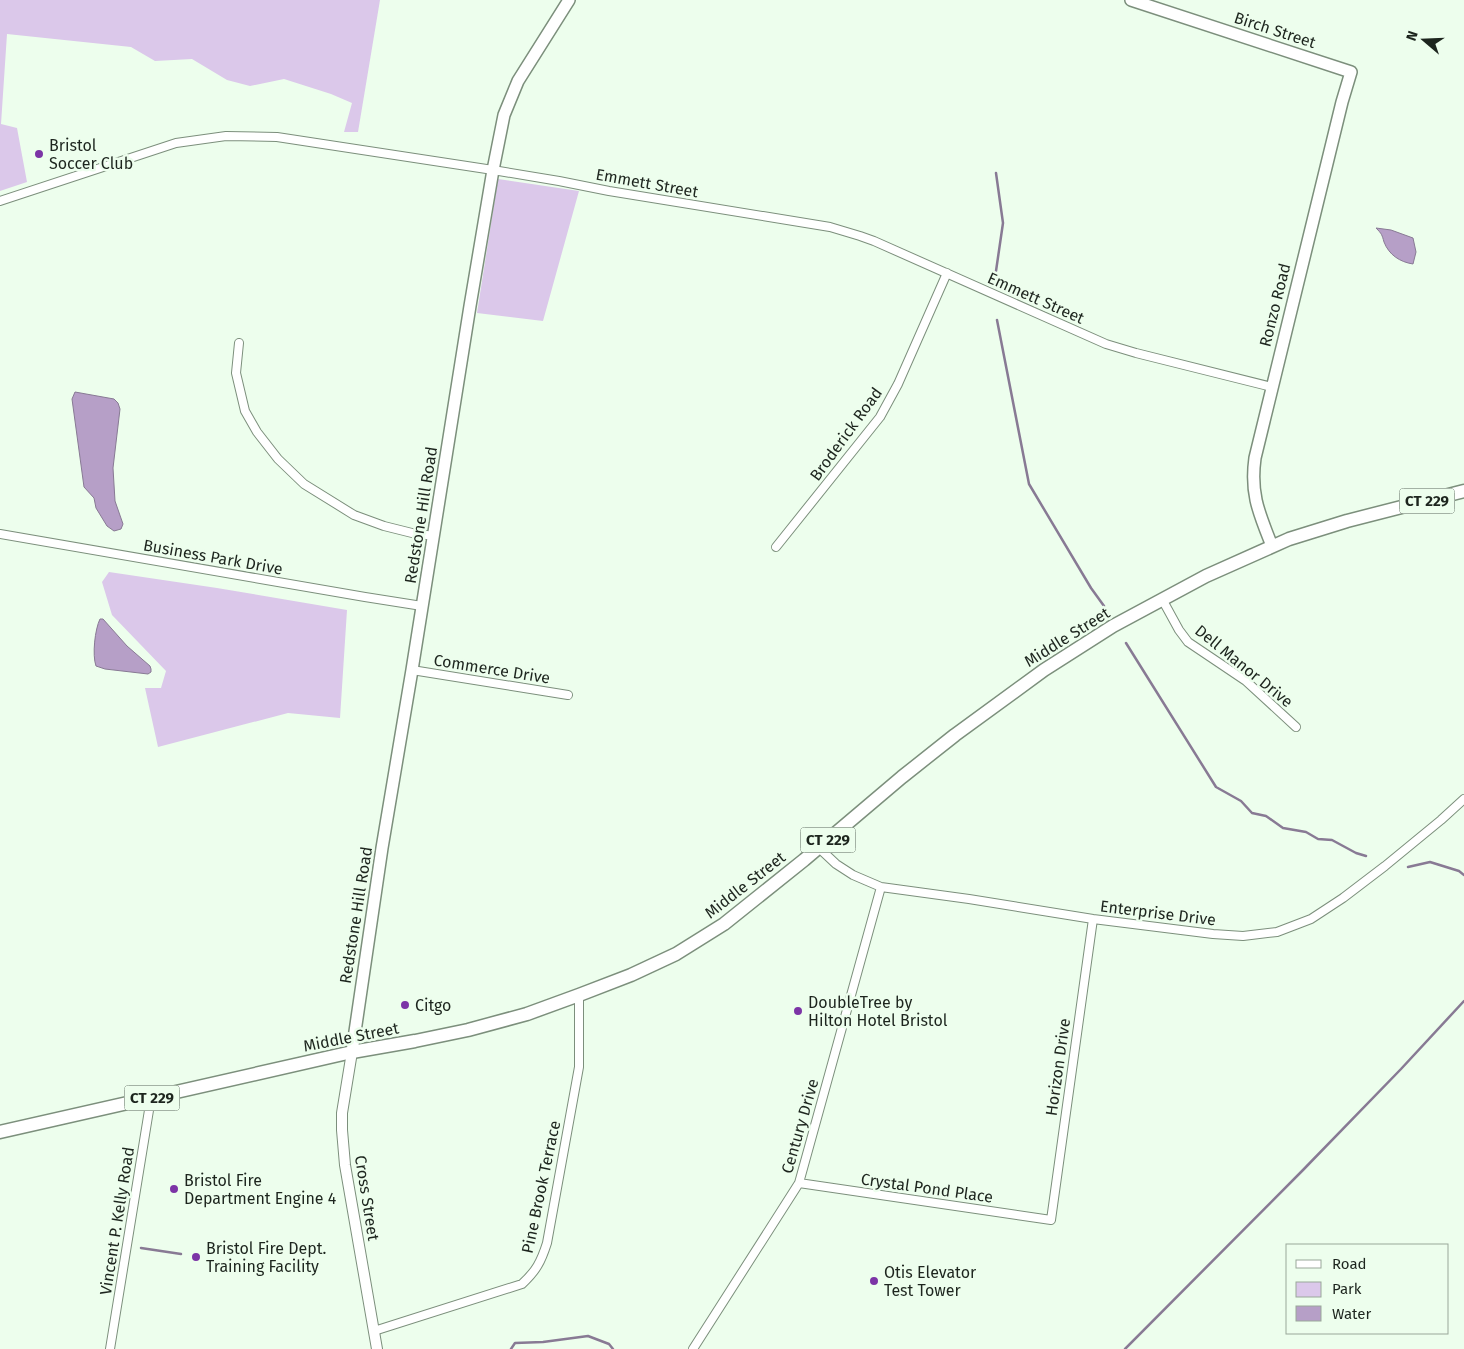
<svg xmlns="http://www.w3.org/2000/svg" width="1464" height="1349" viewBox="0 0 1464 1349" font-family="'Fira Sans',sans-serif">
<style>
.green{fill:#dbc8ea}
.water{fill:#b69fc7;stroke:#887a94}
.lines{fill:none;stroke-linecap:round;stroke-linejoin:round}
.stream{stroke:#887a94;stroke-width:2.5}
.minor-casing{stroke:#7c8f7c;stroke-width:10}
.tertiary-casing{stroke:#7c8f7c;stroke-width:12}
.secondary-casing{stroke:#7c8f7c;stroke-width:14}
.primary-casing{stroke:#7c8f7c;stroke-width:15}
.minor{stroke:#fff;stroke-width:8}
.tertiary{stroke:#fff;stroke-width:10}
.secondary{stroke:#fff;stroke-width:11}
.primary{stroke:#fff;stroke-width:12}
.poi-dot{fill:#7c34a6;stroke:#edfeed;stroke-width:2}
.labels{text-anchor:middle;dominant-baseline:central;stroke-width:5;stroke-linejoin:round;paint-order:stroke}
.shield{fill:#edfeed;stroke:#5b665c;stroke-width:1}
.shield-label{font-size:15px;font-weight:bold;fill:#1d251e}
.street-label{font-size:16px;fill:#1d251e;stroke:#edfeed}
.poi-label{font-size:16px;fill:#1d251e;stroke:#edfeed;text-anchor:start}
</style>
<rect width="100%" height="100%" fill="#edfeed"/>
<path class="green" d="M0,0H380L358,132H344L352,103L331,94L284,79L250,86L227,80L192,59L155,61L131,47L7,34L1,124L17,128L27,182L0,191Z
M498,179L579,191L543,321L477,313Z
M109,572L217,588L347,610L340,718L288,713L158,747L145,688H161L166,671L112,615L102,582Z"/>
<path class="water" d="M1376,228L1391,230L1413,238L1416,252L1413,264C1400,262 1389,255 1384,242C1382,235 1382,234 1376,228Z
M75,392L114,399L118,403L120,409L113,468L115,501L123,524L121,529L114,531L107,526L96,508L94,498L84,487L72,399Z
M100,619H103L127,646L150,666L151,669V672L148,674L105,669L96,666C92,655 95,629 100,619Z"/>
<g class="lines">
<path class="stream" d="M996,271L1003,223L996,173
M997,320L1029,484L1091,588L1104,606
M1126,643L1216,787L1241,801L1252,813L1266,816L1283,828L1306,832L1318,839L1332,840L1356,853L1366,856
M1408,867L1430,862L1459,871L1464,875
M141,1248L181,1254
M511,1349L515,1343L543,1342L588,1336L609,1344L613,1349
M1125,1349L1303,1170L1401,1069L1464,1001"/>
<g class="minor-casing">
<path id="minor" d="M0,201L176,143L226,136L277,137L493,170L559,181L609,191L830,227L860,236L874,241L1106,344L1136,353L1272,387
M239,343L236,373L245,411L257,432L278,459L304,484L354,515L384,526L412,533L434,536
M0,534L365,597L422,606
M776,547L880,417L898,384L947,273
M1162,599L1179,630L1188,642L1246,681L1296,727
M412,670L568,695
M819,848L836,864L853,875L881,887L969,899L1093,919L1213,934L1243,936L1277,932L1311,919L1343,898L1385,866L1441,820L1464,799
M799,1183L1051,1220L1093,919
M374,1331L522,1284C536,1271 541,1262 547,1243L579,1067V995
M110,1349L151,1098
M693,1349L799,1183L881,887"/>
</g>
<g class="tertiary-casing">
<path id="tertiary" d="M352,1052L342,1113V1130L345,1165L377,1349"/>
</g>
<g class="secondary-casing">
<path id="secondary" d="M1131,0L1351,72L1342,102L1255,458C1250,494 1259,513 1272,546
M352,1052L382,848L412,670L470,306L493,170L504,115L518,81L569,0"/>
</g>
<g class="primary-casing">
<path id="primary" d="M0,1132L352,1052L415,1041L468,1030L527,1014L579,995L631,975L676,954L724,924L804,860L902,777L955,735L1044,670L1113,626L1206,576L1289,539L1347,521L1464,491"/>
</g>
<use href="#minor" class="minor"/>
<use href="#tertiary" class="tertiary"/>
<use href="#secondary" class="secondary"/>
<use href="#primary" class="primary"/>
</g>
<g class="poi-dot">
<circle cx="39" cy="154" r="5"/>
<circle cx="405" cy="1005" r="5"/>
<circle cx="798" cy="1011" r="5"/>
<circle cx="174" cy="1189" r="5"/>
<circle cx="196" cy="1257" r="5"/>
<circle cx="874" cy="1281" r="5"/>
</g>
<g class="labels">
<g class="shield">
<rect x="1399.5" y="488.5" width="55" height="25" rx="4"/>
<rect x="800.5" y="827.5" width="55" height="25" rx="4"/>
<rect x="124.5" y="1085.5" width="55" height="25" rx="4"/>
</g>
<g class="shield-label">
<text x="1427" y="501">CT 229</text>
<text x="828" y="840">CT 229</text>
<text x="152" y="1098">CT 229</text>
</g>
<g class="street-label">
<text transform="translate(1275 30) rotate(18)">Birch Street</text>
<text transform="translate(647 183) rotate(10)">Emmett Street</text>
<text transform="translate(1036 298) rotate(24)">Emmett Street</text>
<text transform="translate(1275 305) rotate(-76)">Ronzo Road</text>
<text transform="translate(846 434) rotate(-54)">Broderick Road</text>
<text transform="translate(421 515) rotate(-81)">Redstone Hill Road</text>
<text transform="translate(213 557) rotate(10)">Business Park Drive</text>
<text transform="translate(1067 637) rotate(-32)">Middle Street</text>
<text transform="translate(1244 666) rotate(39)">Dell Manor Drive</text>
<text transform="translate(492 669) rotate(9)">Commerce Drive</text>
<text transform="translate(745 885) rotate(-38)">Middle Street</text>
<text transform="translate(1158 913) rotate(7)">Enterprise Drive</text>
<text transform="translate(356 915) rotate(-81)">Redstone Hill Road</text>
<text transform="translate(351 1037) rotate(-11)">Middle Street</text>
<text transform="translate(1058 1067) rotate(-82)">Horizon Drive</text>
<text transform="translate(800 1126) rotate(-74)">Century Drive</text>
<text transform="translate(541 1187) rotate(-78)">Pine Brook Terrace</text>
<text transform="translate(927 1188) rotate(8)">Crystal Pond Place</text>
<text transform="translate(367 1198) rotate(81)">Cross Street</text>
<text transform="translate(117 1221) rotate(-81)">Vincent P. Kelly Road</text>
</g>
<g class="poi-label">
<text x="49" y="145">Bristol<tspan x="49" dy="18">Soccer Club</tspan></text>
<text x="808" y="1002">DoubleTree by<tspan x="808" dy="18">Hilton Hotel Bristol</tspan></text>
<text x="415" y="1005">Citgo</text>
<text x="184" y="1180">Bristol Fire<tspan x="184" dy="18">Department Engine 4</tspan></text>
<text x="206" y="1248">Bristol Fire Dept.<tspan x="206" dy="18">Training Facility</tspan></text>
<text x="884" y="1272">Otis Elevator<tspan x="884" dy="18">Test Tower</tspan></text>
</g>
</g>
<rect x="1286" y="1244" width="162" height="90" fill="#edfeed" stroke="#9aa79a"/>
<rect x="1296" y="1260" width="25" height="8" fill="#ffffff" stroke="#9aa79a"/>
<text x="1332" y="1269" font-size="15" fill="#1d251e">Road</text>
<rect x="1296" y="1282" width="25" height="15" fill="#dbc8ea" stroke="#9aa79a"/>
<text x="1332" y="1294" font-size="15" fill="#1d251e">Park</text>
<rect x="1296" y="1306" width="25" height="15" fill="#b69fc7" stroke="#9aa79a"/>
<text x="1332" y="1319" font-size="15" fill="#1d251e">Water</text>
<g transform="translate(1424 40) rotate(289)" stroke="#edfeed" stroke-width="4" paint-order="stroke">
<path d="M0-4L9 19L0 12L-9 19Z" fill="#1d251e"/>
<text y="-8" font-size="14" font-weight="bold" text-anchor="middle" fill="#1d251e">N</text>
</g>
</svg>
